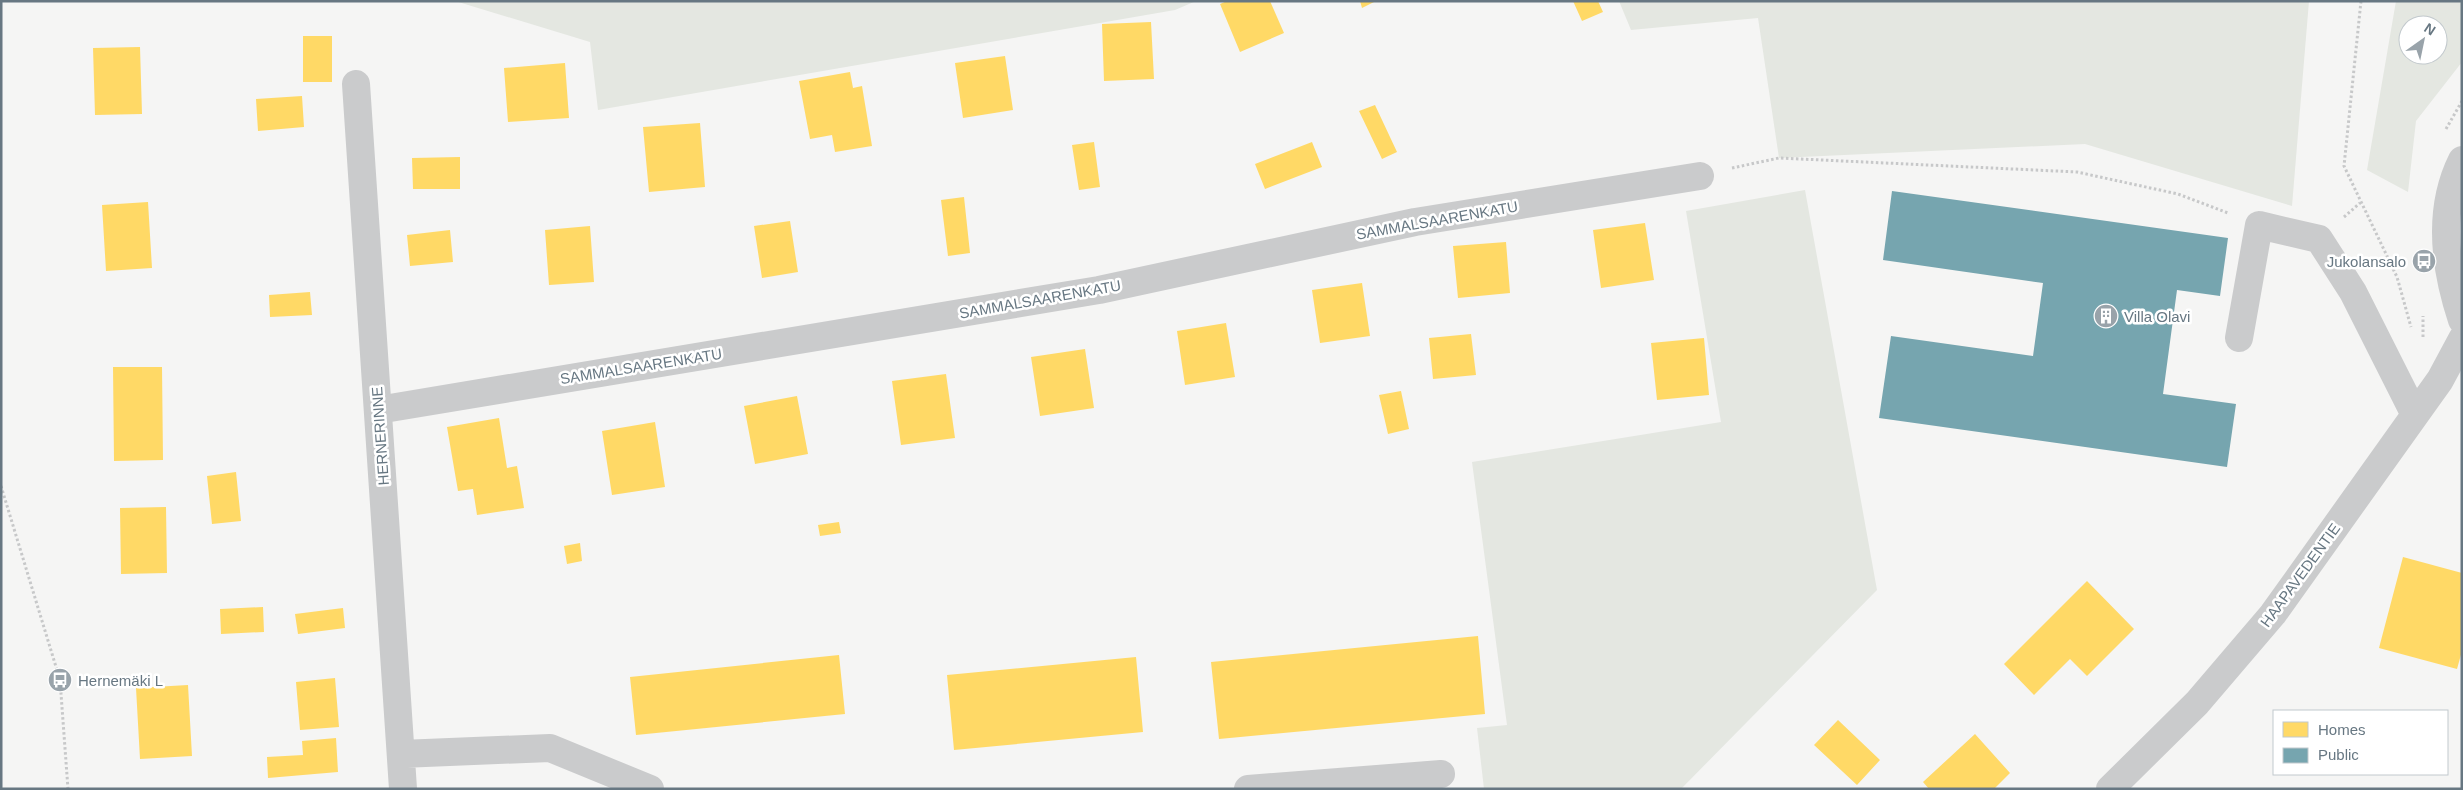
<svg xmlns="http://www.w3.org/2000/svg" width="2463" height="790" viewBox="0 0 2463 790" font-family="Arial,sans-serif">
<style>
.green{fill:#e4e7e1;fill-rule:evenodd}
.homes{fill:#ffd966}
.public{fill:#76a5af}
.lines{fill:none;stroke-linecap:round;stroke-linejoin:round}
.path{stroke:#c7c8c9;stroke-width:3;stroke-dasharray:2.5 2.5;stroke-linecap:butt}
.minor{stroke:#cacbcc;stroke-width:28}
.labels{text-anchor:middle;dominant-baseline:central;stroke-width:5;stroke-linejoin:round;paint-order:stroke}
.street-label{font-size:15px;fill:#677782;stroke:#fff}
.poi-label{font-size:15px;fill:#677782;stroke:#fff;text-anchor:start}
</style>
<rect width="100%" height="100%" fill="#f5f5f4"/>
<path class="green" d="M455,1H1196L1175,10L598,110L590,42Z
M1619,1H2309L2292,206L2085,144L1779,158L1758,18L1631,30Z
M2396,1H2462V62L2416,121L2408,192L2367,170ZM2408,25H2438V55H2408Z
M1805,190L1877,590L1681,789H1484L1477,728L1507,725L1472,462L1721,422L1686,211Z"/>
<path class="homes" d="M1227,1H1270L1284,33L1240,52L1220,4Z
M1360,1H1376L1362,8Z
M1573,1H1598L1603,12L1582,21Z
M1151,22L1154,79L1104,81L1102,24Z
M303,36H332V82H303Z
M140,47L142,114L95,115L93,48Z
M1005,56L1013,110L963,118L955,63Z
M565,63L569,118L508,122L504,68Z
M850,72L853,88L862,86L872,146L835,152L832,135L810,139L799,81Z
M302,96L304,127L258,131L256,99Z
M1375,105L1397,152L1382,159L1359,111Z
M700,123L705,187L649,192L643,127Z
M1094,142L1100,187L1079,190L1072,145Z
M1312,142L1322,167L1265,189L1255,164Z
M460,157V189H413L412,158Z
M964,197L970,253L948,256L941,200Z
M148,202L152,268L106,271L102,205Z
M790,221L798,272L762,278L754,226Z
M1645,223L1654,280L1601,288L1593,230Z
M590,226L594,282L549,285L545,230Z
M450,230L453,262L410,266L407,235Z
M1506,242L1510,293L1458,298L1453,246Z
M1362,283L1370,336L1320,343L1312,290Z
M310,292L312,315L270,317L269,295Z
M1226,323L1235,377L1185,385L1177,331Z
M1471,334L1476,375L1433,379L1429,338Z
M1704,338L1709,395L1657,400L1651,343Z
M1085,349L1094,408L1040,416L1031,357Z
M113,367H162L163,460L114,461Z
M946,374L955,438L901,445L892,381Z
M1401,391L1409,429L1388,434L1379,395Z
M797,396L808,454L755,464L744,406Z
M499,418L507,468L517,466L524,508L477,515L473,489L458,491L447,427Z
M655,422L665,487L612,495L602,431Z
M236,472L241,521L212,524L207,476Z
M166,507L167,573L121,574L120,508Z
M839,522L841,533L820,536L818,525Z
M580,543L582,561L567,564L564,546Z
M2403,557L2462,573V651L2457,669L2379,648Z
M2087,581L2134,629L2087,676L2070,659L2034,695L2004,664Z
M263,607L264,632L221,634L220,609Z
M343,608L345,628L298,634L295,614Z
M1478,636L1485,714L1219,739L1211,662Z
M839,655L845,714L636,735L630,677Z
M1136,657L1143,732L954,750L947,675Z
M335,678L339,727L300,730L296,682Z
M188,685L192,756L140,759L136,688Z
M1838,720L1880,760L1857,785L1814,745Z
M1975,734L2010,773L1994,789H1929L1923,782Z
M336,738L338,772L268,778L267,757L303,755L302,741Z"/>
<path class="public" d="M1892,191L2228,238L2220,296L2177,290L2163,394L2236,404L2227,467L1879,418L1891,336L2033,356L2043,283L1883,260Z"/>
<g class="lines">
<path class="path" d="M2361,1L2344,166L2397,277L2411,327
M2446,129L2462,101
M1732,168L1779,158L2077,172L2178,194L2228,213
M2344,217L2360,203
M2423,337V316
M1,486L60,680L68,789"/>
<path class="minor" d="M356,84L403,789
M2462,160C2437,210 2445,269 2462,320
M2239,338L2259,225L2319,239L2353,292L2415,415
M378,410L1099,290L1415,222L1700,176
M401,754L550,748L650,789
M1248,789L1441,774
M2110,789L2197,703L2273,614L2440,380L2462,339"/>
</g>
<defs>
<g id="bus-disc" transform="scale(1.25)"><circle r="9.5" fill="#99a3aa" stroke="#fff"/><path d="M-5-6H5V4H4V6H2V4H-2V6H-4V4H-5ZM-3.5-4V0h7V-4ZM-3.5 1.2v1.5H-2V1.2ZM2 1.2v1.5H3.5V1.2Z" fill="#fff"/></g>
<g id="building-disc" transform="scale(1.25)"><circle r="9.5" fill="#99a3aa" stroke="#fff"/><path d="M-4-6H4V6H1V3H-1V6H-4ZM-2.5-4.3h1.7v1.8h-1.7ZM.8-4.3h1.7v1.8H.8ZM-2.5-1h1.7V.8h-1.7ZM.8-1h1.7V.8H.8Z" fill="#fff"/></g>
</defs>
<g fill-rule="evenodd">
<use href="#bus-disc" x="2424" y="261"/>
<use href="#building-disc" x="2106" y="316"/>
<use href="#bus-disc" x="60" y="680"/>
</g>
<g class="labels">
<g class="street-label">
<text transform="translate(1437 220) rotate(-10)">SAMMALSAARENKATU</text>
<text transform="translate(1040 299) rotate(-10)">SAMMALSAARENKATU</text>
<text transform="translate(641 366) rotate(-9)">SAMMALSAARENKATU</text>
<text transform="translate(380 436) rotate(-94)">HERNERINNE</text>
<text transform="translate(2300 575) rotate(-54)">HAAPAVEDENTIE</text>
</g>
<g class="poi-label">
<text x="2406" y="261" text-anchor="end">Jukolansalo</text>
<text x="2124" y="316">Villa Olavi</text>
<text x="78" y="680">Hernemäki L</text>
</g>
</g>
<rect width="2463" height="790" fill="none" stroke="#677782" stroke-width="5"/>
<rect x="2273" y="710" width="175" height="65" fill="#ffffff" stroke="#c2c9cd"/>
<rect x="2283" y="722" width="25" height="15" fill="#ffd966" stroke="#c2c9cd"/>
<text x="2318" y="735" font-size="15" fill="#677782">Homes</text>
<rect x="2283" y="748" width="25" height="15" fill="#76a5af" stroke="#c2c9cd"/>
<text x="2318" y="760" font-size="15" fill="#677782">Public</text>
<g transform="translate(2423 40) rotate(33)"><circle r="24" fill="#ffffff" stroke="#c2c9cd"/>
<path d="M0-4L9 19L0 12L-9 19Z" fill="#99a3aa"/>
<text y="-8" font-size="14" font-weight="bold" text-anchor="middle" fill="#677782">N</text>
</g>
</svg>
